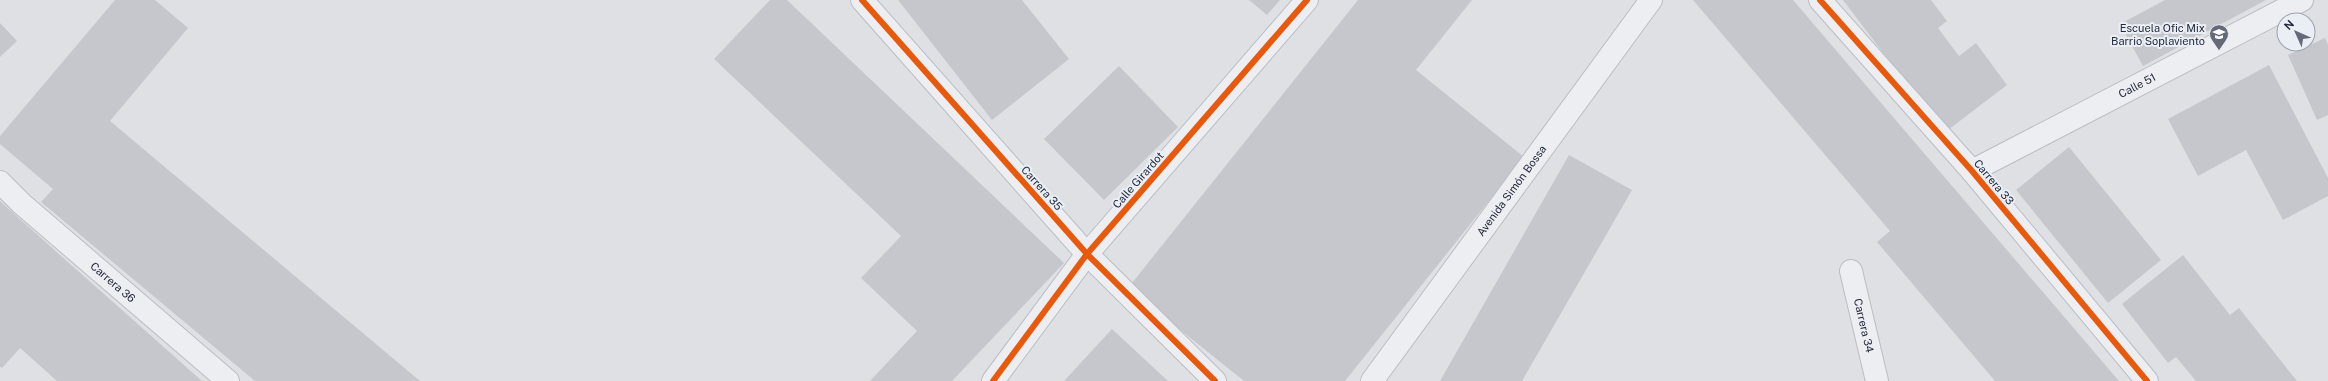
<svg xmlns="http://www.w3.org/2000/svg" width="2328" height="381" viewBox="0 0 2328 381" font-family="'Public Sans',sans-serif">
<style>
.building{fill:#c5c7cc}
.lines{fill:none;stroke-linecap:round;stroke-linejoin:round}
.minor-casing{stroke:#bbbdc2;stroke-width:24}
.minor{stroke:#edeef1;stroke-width:22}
.cycleway-casing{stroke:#eaeef5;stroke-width:8}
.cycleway{stroke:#e8590c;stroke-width:6}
.labels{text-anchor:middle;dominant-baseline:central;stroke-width:4;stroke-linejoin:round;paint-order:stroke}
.poi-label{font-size:11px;fill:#242b3e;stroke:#eaeef5;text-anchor:end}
.street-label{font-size:11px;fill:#242b3e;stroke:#eaeef5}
</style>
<rect width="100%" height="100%" fill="#dee0e4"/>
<path class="building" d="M115,0H155L188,28L110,121L420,381H255L41,202L53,189L0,144V136Z
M770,0H787L1064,263L952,381H870L917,331L861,278L901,236L714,59Z
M898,0H1022L1069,59L992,120Z
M1249,0H1280L1267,15Z
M1358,0H1472L1416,70L1524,157L1345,381H1244L1128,288Z
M1693,0H1793L2119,381H1995L1877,242L1890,231Z
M1843,0H1931L1947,21L1938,28L1959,56L1976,43L2007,85L1944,133Z
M2165,0H2266L2143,66L2120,24Z
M0,23L17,41L0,57Z
M2325,38L2328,45V115L2317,120L2288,55Z
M2269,65L2328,178V196L2283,220L2246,150L2198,176L2168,119Z
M1119,66L1178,127L1104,200L1044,139Z
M2069,147L2161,260L2108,303L2016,190Z
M1569,155L1632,190L1522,381H1440Z
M0,201L60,255L202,381H57L20,348L2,368L0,367Z
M2183,255L2230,315L2239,308L2297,381H2196L2176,357L2168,363L2122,304Z
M1112,329L1168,381H1064Z"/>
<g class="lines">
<g class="minor-casing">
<g id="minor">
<path d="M862,0L1087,254L1215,381"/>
<path d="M1820,0L1972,171L2147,381"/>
<path id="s1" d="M1972,171L2302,0"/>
<path id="s2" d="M0,182L22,204L228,381"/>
<path id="s3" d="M1851,271L1877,381"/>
<path d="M993,381L1087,254L1307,0"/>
<path id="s4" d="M1372,381L1651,0"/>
</g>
</g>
<use href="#minor" class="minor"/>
<g class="cycleway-casing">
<path id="cycleway" d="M862,0L1087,254L1215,381
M1820,0L1972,171L2147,381
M993,381L1087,254L1307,0"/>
</g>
<use href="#cycleway" class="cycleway"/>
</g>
<defs>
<g id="school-pin" transform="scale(1)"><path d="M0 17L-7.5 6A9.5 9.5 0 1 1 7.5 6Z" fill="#656a78" stroke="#eaeef5"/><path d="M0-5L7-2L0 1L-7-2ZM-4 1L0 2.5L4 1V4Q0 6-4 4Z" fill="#fff"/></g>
</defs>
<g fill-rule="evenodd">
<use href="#school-pin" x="2219" y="34"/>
</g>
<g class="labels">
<g class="poi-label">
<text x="2205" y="28">Escuela Ofic Mix<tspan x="2205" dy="13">Barrio Soplaviento</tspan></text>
</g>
<g class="street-label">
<text stroke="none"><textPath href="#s1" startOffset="186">Calle 51</textPath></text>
<text transform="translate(1138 180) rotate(-49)">Calle Girardot</text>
<text transform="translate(1994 182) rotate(50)">Carrera 33</text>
<text transform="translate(1042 188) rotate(48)">Carrera 35</text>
<text stroke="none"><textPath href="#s4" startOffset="236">Avenida Simón Bossa</textPath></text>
<text stroke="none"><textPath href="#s2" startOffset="151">Carrera 36</textPath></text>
<text stroke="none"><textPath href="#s3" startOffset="56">Carrera 34</textPath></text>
</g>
</g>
<g transform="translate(2296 32) rotate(315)"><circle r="19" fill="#eaeef5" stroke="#9ba0ac"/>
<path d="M0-3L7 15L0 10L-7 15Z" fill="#656a78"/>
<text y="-6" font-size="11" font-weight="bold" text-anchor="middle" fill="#242b3e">N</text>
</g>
</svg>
